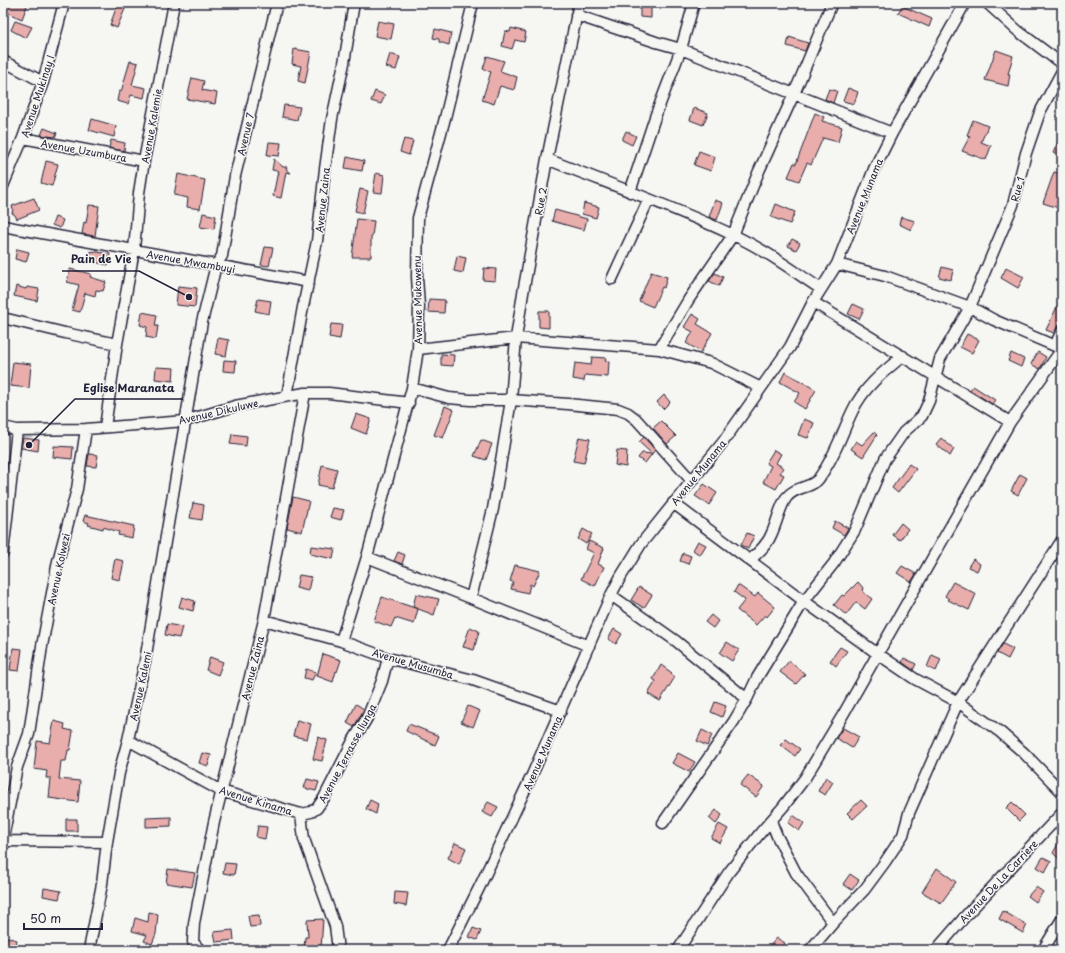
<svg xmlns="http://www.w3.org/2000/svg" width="1065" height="953" viewBox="0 0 1065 953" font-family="'Playpen Sans',sans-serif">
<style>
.building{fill:#e9aeab;stroke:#22223b}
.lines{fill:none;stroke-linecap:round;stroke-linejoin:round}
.minor-casing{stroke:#22223b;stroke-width:13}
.minor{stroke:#f6f6f2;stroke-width:10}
.labels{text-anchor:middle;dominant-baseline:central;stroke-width:3;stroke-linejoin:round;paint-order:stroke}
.street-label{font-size:10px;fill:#22223b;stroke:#f6f6f2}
.leader{fill:none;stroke:#22223b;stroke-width:1.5}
.callout-dot{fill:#22223b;stroke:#f6f6f2;stroke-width:1.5}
.callout-label{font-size:11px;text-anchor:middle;font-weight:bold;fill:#22223b;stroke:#f6f6f2;stroke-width:3;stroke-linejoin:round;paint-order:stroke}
</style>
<rect width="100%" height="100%" fill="#f6f6f2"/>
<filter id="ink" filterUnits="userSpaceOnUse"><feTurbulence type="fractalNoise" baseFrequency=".025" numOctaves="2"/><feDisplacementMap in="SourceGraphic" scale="8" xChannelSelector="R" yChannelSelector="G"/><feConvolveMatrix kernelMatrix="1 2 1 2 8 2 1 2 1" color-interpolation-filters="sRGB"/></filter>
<g filter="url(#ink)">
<path class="building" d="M3,3H28L22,19L3,11Z
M118,3L127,4L117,28L110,25Z
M640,6H651V18L640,17Z
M902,6L932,19L929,27L898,13Z
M15,21L32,27L26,38L11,30Z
M378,21L394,24L391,39L375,36Z
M511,28L526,32L524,42L515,40L512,49L502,46L505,31L510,32Z
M435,29L451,33L449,45L439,42V39L433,38Z
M789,37L808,43L805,51L787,46Z
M294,49L311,52L305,83L298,81L301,66L292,64Z
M996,50L1013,56L1008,74H1010L1008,86L985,80Z
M390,54L400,57L396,70L386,67Z
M487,56L504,61L500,71L517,77L514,90L500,86L494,104L482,100L491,72L483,69Z
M130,61L138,63L132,85L146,88L144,98L131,95L128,104L117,101L119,91L121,92Z
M192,78L204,81L202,90L217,93L215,104L187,99Z
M848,88L858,92L854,104L843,101Z
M829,89L837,91L833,103L825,99Z
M375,91L385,95L381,104L371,101Z
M284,105L300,107L297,120L282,117Z
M694,108L708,113L703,125L690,120Z
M815,113L824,117L822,121L842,127L838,142L823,138L811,165L807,163L799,181L788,177L794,163L796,164Z
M92,119L116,126L114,137L89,130Z
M973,120L988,126L981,142L991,146L986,160L962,151L970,136L967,135Z
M44,128L57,133L55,137L41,135Z
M626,131L636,136L632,145L622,140Z
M1062,133V157L1053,153Z
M404,139L413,141L409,155L400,152Z
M111,140L125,143L124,151L109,148Z
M269,142L281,143L279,156L267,155Z
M699,151L715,157L711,171L694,165Z
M347,157L364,161L362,171L345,168Z
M274,159L283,167H287L286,169L291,173L286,172L281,198L273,196L278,171L272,170Z
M46,161L58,164L52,186L41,183Z
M1054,172L1062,174V209L1043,203Z
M376,173L384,175L382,193L373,192Z
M178,174L205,180L200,209L187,207L188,198L174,195Z
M360,189L368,191L363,213L355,211Z
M34,198L39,210L17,219L15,215L12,213L13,209L12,206Z
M715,200L723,203L717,220L709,217Z
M584,203L599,207L596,218L582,214Z
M776,204L795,212L790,224L771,217Z
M89,205L99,206L95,236L82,234L84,222L86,223Z
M555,210L587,219L584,230L552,221Z
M203,213L216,216L214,229L200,227Z
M55,217L63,220L60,228L52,225Z
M901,217L915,221L911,230L899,224Z
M357,219L374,221L372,237H371V257H352Z
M792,239L800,243L796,250L788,246Z
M265,247L273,248L269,266L261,265Z
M17,249L29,252L26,262L15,259Z
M91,251L110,254L108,265L89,261Z
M457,256L466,258L463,273L454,271Z
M942,267L953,270L951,280L939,277Z
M484,268L496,269L495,281L483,280Z
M1006,268L1024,277L1018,288L1001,278Z
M70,269L91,274L90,277L106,282L103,291L96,290L95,296L85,293L80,312L72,310L79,285L67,282Z
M651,272L667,277L664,288L662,287L653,307L639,301Z
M715,273L723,277L719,286L709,281Z
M16,286L26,289L27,287L39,289L37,301L14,296Z
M178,286L197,288L195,307L176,305Z
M1062,296V319L1054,333L1046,330Z
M258,299L271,301L269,314L255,311Z
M429,299L445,300L444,313L428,312Z
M853,304L864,309L859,319L848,314Z
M539,311H549V328L539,327Z
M142,312L157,315L155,326H158L156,339L146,337L147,327L140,325Z
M692,314L700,319L697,324L712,333L701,352L686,343L693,332L684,327Z
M331,324L342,325L340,339L329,337Z
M967,334L979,340L972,353L960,347Z
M218,338L229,340L226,356L215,354Z
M1038,352L1046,357L1040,369L1031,364Z
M1011,353L1024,359L1021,367L1008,361Z
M441,354L454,355L453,366L441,365Z
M592,357L606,358L605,361L609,362L608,377L585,375L584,381L573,379L575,363L591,365Z
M224,360L236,361L235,372L223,371Z
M13,362L31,364L29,388L10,386Z
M156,367L174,368L173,381L155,379Z
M785,372L816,390L805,409L794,402L800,393L780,382Z
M973,386L995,400L992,404L970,390Z
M664,395L670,402L663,409L657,402Z
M445,406L454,410L443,438L434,435Z
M356,414L371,419L366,434L351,428Z
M804,419L814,423L808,438L798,435Z
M661,421L676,436L667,444L653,428Z
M874,432L877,435L863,457L851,449L856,441L862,445Z
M232,434L247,436L246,446L230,444Z
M579,437L590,439L584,463L573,461Z
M644,437L655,450L645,463L638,458L642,453L652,454L639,442Z
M23,438L39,440L38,451L21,448Z
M941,438L954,449L950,456L936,444Z
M481,440L492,444L486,460L474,456Z
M54,446L73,447L72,459L53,457Z
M617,450L627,451L626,467L615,465Z
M774,450L781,454L776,463L784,468L780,473L784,475L776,489L763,482L771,466L766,463Z
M89,454L98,455L96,467L87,466Z
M909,464L916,469L898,493L892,488Z
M322,465L337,469L332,488L318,485Z
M1020,474L1027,478L1018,495L1011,491Z
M704,484L717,493L709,505L695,496Z
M293,497L309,501L302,532L287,528Z
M193,503L204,505L202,520L190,518Z
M333,508L344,510L341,520L330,517Z
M85,515L134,526L132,538L118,535L119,532L103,527V529L88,525L89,523L83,521Z
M835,521L848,528L844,535L832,528Z
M901,523L908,529L900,540L892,535Z
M583,529L592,534L586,544L578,539Z
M747,533L754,536L748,549L741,545Z
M589,541L604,548L598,564L604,567L595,586L581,579L594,553L586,549Z
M698,541L706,545L700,555L693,550Z
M311,546L335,549L333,559L310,554Z
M398,552L405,555L402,564L394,561Z
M683,553L691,556L688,564L680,561Z
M115,559L124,561L120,580L111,578Z
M973,559L980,564L977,571L968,567Z
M515,565L540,571L533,586L530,584L528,593L511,589L513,582L510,581Z
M902,566L916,574L911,582L897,573Z
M299,575L311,577L308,591L296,588Z
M858,582L864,589L862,591L872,599L865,609L856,602L846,615L834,605L842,595L844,596Z
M953,582L976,594L969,610L948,600L949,599L945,596Z
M738,585L755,597L758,593L775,607L767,617L765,615L756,625L737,610L745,600L734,592Z
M639,587L652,595L644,608L631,600Z
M416,594L439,599L434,615L413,607Z
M182,597L195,601L193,611L179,607Z
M382,597L418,609L414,624L395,618L391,627L374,621Z
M711,615L718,621L713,628L705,622Z
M167,624L182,627L179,638L165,635Z
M470,627L479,631L474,650L463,647Z
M614,629L622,634L616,644L608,639Z
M727,642L739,650L732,661L720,653Z
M1003,644L1013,649L1008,659L997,653Z
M840,647L847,651L836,666L830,661Z
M13,648L22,649L19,671L10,670Z
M323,654L341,660L337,672L336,671L333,682L317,676Z
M932,655L941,659L936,671L927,667Z
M210,657L223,662L218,675L206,670Z
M904,658L916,664L913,670L902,662Z
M789,661L805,674L796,684L780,672Z
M661,665L672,673L671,674L675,677L660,701L648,694L656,681L653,679Z
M306,669L316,672L312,680L304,678Z
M715,702L726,706L722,717L711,712Z
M356,704L364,709L354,727L347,723Z
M468,706L480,711L473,727L461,722Z
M297,720L311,724L307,739L293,736Z
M54,721L65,724L64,729L73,731L70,750H68L66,761H61L59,779L80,781L78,802L49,798L51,778H46L47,771L34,769L37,741L50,743Z
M409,724L439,736L435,745L406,731Z
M843,728L859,737L852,748L836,738Z
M702,730L712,735L707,746L697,741Z
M318,737L327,740L322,761L313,759Z
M786,739L800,749L795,756L780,745Z
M202,753L211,755L208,766L199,763Z
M678,753L695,762L689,772L672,763Z
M748,775L764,786L756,797L740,785Z
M826,777L833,782L825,795L818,791Z
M307,779L319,782L316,791L304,788Z
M370,800L378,804L376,814L366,809Z
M861,800L867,806L853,819L847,813Z
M488,802L498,807L492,817L482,812Z
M1012,802L1025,815L1019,821L1006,808Z
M716,810L722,815L716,824L709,818Z
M793,815L804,823L799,831L788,823Z
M171,817V826L146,827V818Z
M66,819H77V831H66Z
M719,824L728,829L720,843L711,838Z
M258,826L267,827L265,839L256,837Z
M1062,837V862L1053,853Z
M455,843L466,848L459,864L448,858Z
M1043,857L1051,861L1045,872L1037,867Z
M225,863L236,864L234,875L223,873Z
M937,868L956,882L941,903L922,892Z
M168,869L195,873L192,887L166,883Z
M850,874L859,880L852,890L843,884Z
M1036,887L1043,892L1036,902L1028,896Z
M44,888L61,891L59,899L43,896Z
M395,892L408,893L406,906L394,904Z
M1003,911L1027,925L1023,933L999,919Z
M149,912L158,914L156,934L152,944L144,941L147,935L132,931L135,918L148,922Z
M259,915L260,926L250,927L248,916Z
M323,919L321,949L304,948L305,937H308L307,920Z
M473,928L481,931L477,940L469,937Z
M233,930L234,940L216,942L214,932Z
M3,936L17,940L15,949L3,947Z
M777,938L785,943L781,950H766Z"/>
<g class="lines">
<g class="minor-casing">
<path id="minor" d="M987,3L1018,31L1062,64
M576,15L656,42L681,49L892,133
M3,61L43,82
M23,138L144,161
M547,159C609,184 672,206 733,235C764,249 792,270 821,289
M3,186L23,138L43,82L64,3
M630,192L655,117L681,49L694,3
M3,226L309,282
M837,264L885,276L970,307L994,320L1062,349
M612,279L649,199
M813,302L1010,422
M3,318L65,333L117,344
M1055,345L1062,331
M418,349L516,338L659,349L711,363L761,388
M659,349L689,299L733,235L759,171L794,94L832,3
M412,388L449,398L470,400H511L568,404L618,409L628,413L636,419L691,480
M287,396L303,307L317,241L325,169L332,119L344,63L354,3
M3,427L17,430L86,429L185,421L235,406L305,393H329L409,403
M105,427L117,344L134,250L139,193L144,161L174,3
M673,503L804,601L878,654L915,679L958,702L1000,732L1024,753L1062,792
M3,553L17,430
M367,557L471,598L589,646
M750,560C758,553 767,545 771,535C777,523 779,509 786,498C794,487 806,489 815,482C817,481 820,477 821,475C835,456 842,433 852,412C863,388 883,372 903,356
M611,595L676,641L747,699
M471,598L493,509L511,400L516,338L523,293L547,159L579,3
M264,620L341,641L388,658L473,680L561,711
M341,641L367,557L412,388L418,349L419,306L417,277L418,218L445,118L473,3
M128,740L221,791L301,814L311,812L317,808L324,798L353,741L367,718L382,681L388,658
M301,814L304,839L335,926L338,950
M771,821L777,836L796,873L833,923
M663,823L734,721L747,699L757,678L804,601L834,563L855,530L885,459L904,432L922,416L929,401L940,359L970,307L1013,205L1026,153L1040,112L1062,71
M3,838L17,767L29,734L42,646L58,561L77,489L86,429
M3,841L107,842
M89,950L102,884L107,842L119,773L128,740L145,661L202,322L216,265L222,256L235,176L277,3
M200,950L193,942L194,923L214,822L264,620L305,393
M448,950L480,886L532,775L611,595L620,578L641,544L723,442L790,347L813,302L837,264L874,169L892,133L965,3
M678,950L729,872L761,832L783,807L805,778L844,713L1010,422L1062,349
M810,950L833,923L865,889L885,862L903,835L909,813L958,702L1062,540
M936,950L969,912L1062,813
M1043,950L1062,919"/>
</g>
<use href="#minor" class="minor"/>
</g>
</g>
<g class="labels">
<g class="street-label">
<text transform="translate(37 96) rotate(-72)">Avenue Mukinay I</text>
<text transform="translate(151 126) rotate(-80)">Avenue Kalemie</text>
<text transform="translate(245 134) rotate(-77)">Avenue 7</text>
<text transform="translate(84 150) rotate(10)">Avenue Uzumbura</text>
<text transform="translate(1017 189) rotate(-75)">Rue 1</text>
<text transform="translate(864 196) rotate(-68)">Avenue Munama</text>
<text transform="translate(322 200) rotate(-84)">Avenue Zaina</text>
<text transform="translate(540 201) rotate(-80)">Rue 2</text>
<text transform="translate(191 261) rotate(10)">Avenue Mwambuyi</text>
<text transform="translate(417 300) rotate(-91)">Avenue Mukowenu</text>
<text transform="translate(218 411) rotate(-13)">Avenue Dikuluwe</text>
<text transform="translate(698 472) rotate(-51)">Avenue Munama</text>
<text transform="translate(58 569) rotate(-78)">Avenue Kolwezi</text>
<text transform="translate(413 663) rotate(16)">Avenue Musumba</text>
<text transform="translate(252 668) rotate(-76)">Avenue Zaina</text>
<text transform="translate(140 686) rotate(-78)">Avenue Kalemi</text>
<text transform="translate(347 753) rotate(-62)">Avenue Terrasse Ilunga</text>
<text transform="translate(542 753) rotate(-66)">Avenue Munama</text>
<text transform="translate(256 800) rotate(17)">Avenue Kinama</text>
<text transform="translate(998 881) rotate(-47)">Avenue De La Carriere</text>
</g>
</g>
<path class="leader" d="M189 297L139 271H62M29 445L75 399H183"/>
<g class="callout-dot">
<circle cx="189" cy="297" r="4"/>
<circle cx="29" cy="445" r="4"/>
</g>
<g class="callout-label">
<text x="101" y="263">Pain de Vie</text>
<text x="129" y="392">Eglise Maranata</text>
</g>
<rect width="1065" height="953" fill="none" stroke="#f6f6f2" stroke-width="16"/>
<rect x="8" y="8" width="1049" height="937" fill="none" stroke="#22223b" stroke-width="1.5" filter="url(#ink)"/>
<path d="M24 923v6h78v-6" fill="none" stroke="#22223b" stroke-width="2"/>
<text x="30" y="923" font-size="12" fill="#22223b" stroke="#f6f6f2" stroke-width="3" paint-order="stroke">50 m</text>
</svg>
